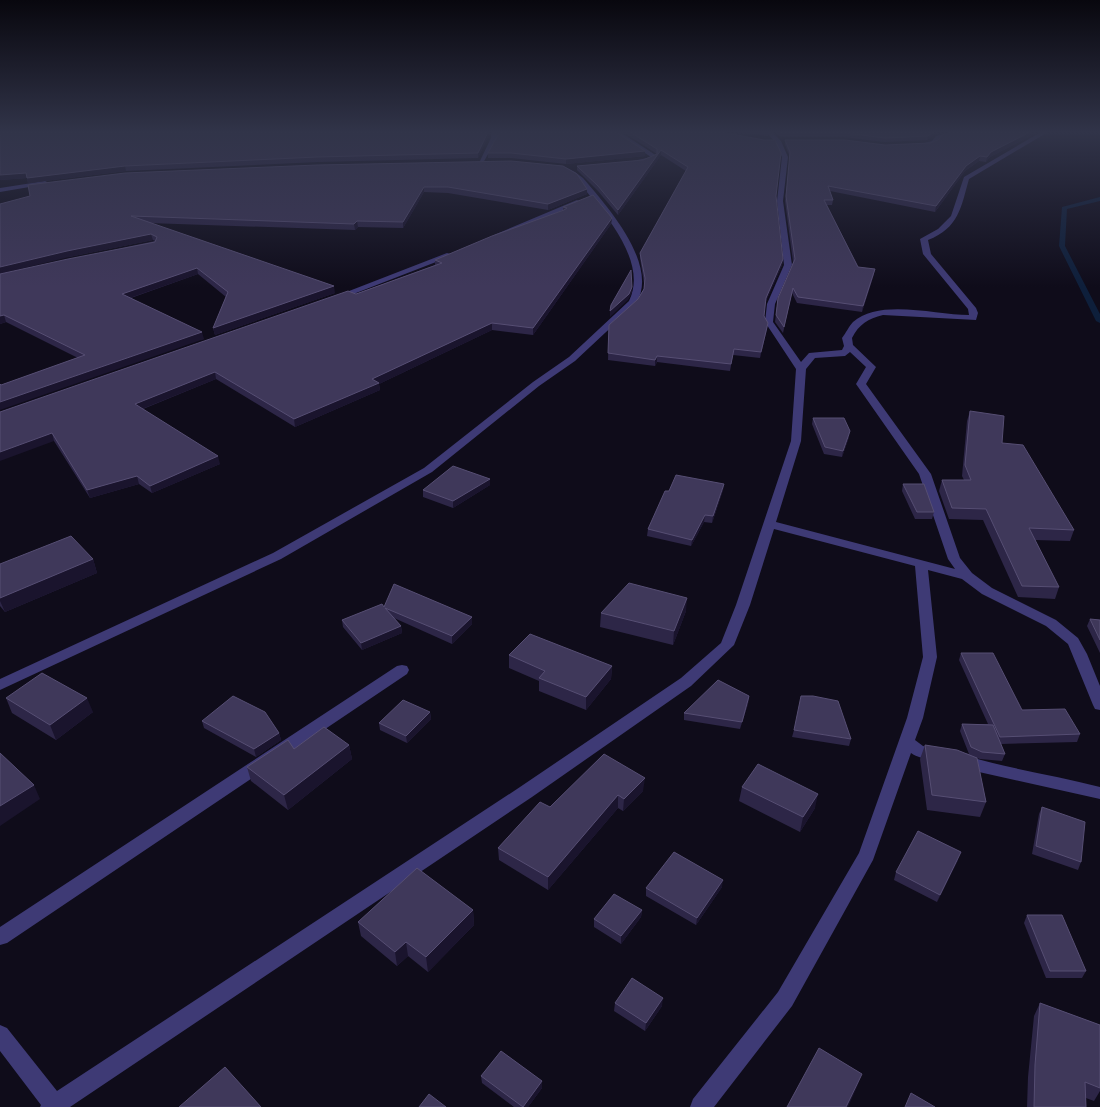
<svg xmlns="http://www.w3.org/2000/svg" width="1100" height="1107" viewBox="0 0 1100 1107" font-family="'IBM Plex Sans',sans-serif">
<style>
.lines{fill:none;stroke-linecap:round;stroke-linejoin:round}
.stream{fill:#0e1f3b;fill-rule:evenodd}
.minor{fill:#3e3a75;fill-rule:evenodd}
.wall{fill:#2d2647}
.shaded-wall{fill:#1a142d}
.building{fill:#3f385a;stroke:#564e73}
</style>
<rect width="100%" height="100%" fill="#0f0c1a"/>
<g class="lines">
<path class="stream" d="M1100,197V201L1067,209L1065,246L1100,314V323L1096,321L1059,246L1062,207Z"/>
<path class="minor" d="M491,132H497V138L483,163H479L491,138Z
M616,132H620L657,156L654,160L638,162V160L651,157L616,134Z
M766,132H772L781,141L788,157L783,201L792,265L775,304L773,322L801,362L809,353L842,350L844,346L842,338C846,333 849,326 853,322C879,298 937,315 969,315L968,309L923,254L920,239L938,229L951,216L964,177L1041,132H1048L969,179C961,207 959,228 928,240L931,254L976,308L978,313L976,320L883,315C868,319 859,324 852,338L853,345L876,367L866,384L931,474L960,558L972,573L992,588L1056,620L1078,638L1087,654L1100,686V710L1095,709L1093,705L1068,644L1046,626L982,594L962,579L928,570L937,657L923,718L915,740L923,746L944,750L946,754L944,758C934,761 919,759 911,753L873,860L792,1006L714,1107H690L693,1099L778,992L859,853L907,718L923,657L915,566L774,529L750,605L734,645L691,686L532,797L70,1107H40L41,1105L0,1051V1025L7,1028L57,1091L520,787L681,678L721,643L736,605L791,441L796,369L765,322L767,304L784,265L777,201L782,157L775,142ZM850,352L866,367L856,384L919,474L948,559L955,569L776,522L801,441L806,369L815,358L845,356Z
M950,132H958L940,138L936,143L920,147L917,145L932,141L936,136Z
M563,166L575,172L583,178C607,206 660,265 636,304L575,361L539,386L432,472L281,559L0,690V679L273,553L424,468L533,382L569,357L629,301C646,267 614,225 594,201C584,188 575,176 561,169L560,168Z
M45,181L47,182V184L0,192V188Z
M577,200L580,202L579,203L501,237L494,235Z
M447,253L454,255L338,300L331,298Z
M402,665L407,666L409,670L407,674L7,943L0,945V927L397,666Z
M964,755C1008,769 1055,775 1100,787V799L970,770L958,765L956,761L958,757Z"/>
</g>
<path class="wall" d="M0,132H490L478,158L318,162L126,171L28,183L27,178L0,180Z
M623,132H721L776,196L783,259L782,265L765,303L764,316L767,329L760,358L733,355L730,371L657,362L655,366L608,360L609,325L638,299L644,289V283L640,258V253L686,171L661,155L618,215L598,191L577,170V166L643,160L657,154Z
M733,132H768V136Z
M774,132H944L935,134L927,140L884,142L844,137H781Z
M950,132H1038L990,157L986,162L979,161L965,171L935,212L830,191L833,200L832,205H827L858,267L874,274L862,312L797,303L792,293L783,333L775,322L778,298L793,262L785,201L790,157L785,145V140L885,145L930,143L938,140Z
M499,134L645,151V156L566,164L511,158H488V153Z
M317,165L587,194L548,210L448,193L424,192L403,228L358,227L355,230L149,223L335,293L215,335L213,328L226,297L198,274L131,298L204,339L1,385L78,358L6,322L0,324V274L155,241L153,240L69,257L0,204Z
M563,207L612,218L611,224L533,335L492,330L379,384L380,390L295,427L216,379L143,409L220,464L152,493L139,484L90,498L54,441L0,412L356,294L435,265V260L563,211Z
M970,411L1002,443L1074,530L1070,541L1035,540L1059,587L1055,599L1018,597L983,520L949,519L939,491L942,480H964L962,476L967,421Z
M813,418L849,437L842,457L824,454L812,424Z
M724,484L723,490L712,523L704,522L691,546L647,536L648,529L669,491Z
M903,484L934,512L932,519H915L902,491Z
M490,485L453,508L423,497V490Z
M93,559L97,573L5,612L0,606V564Z
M384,607L472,624L452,644L394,618L401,626L402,633L362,650L343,627L342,620Z
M686,611L673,645L600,627L601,613Z
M1090,619L1100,620V653L1087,626Z
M961,653L1022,710L1080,734L1077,742L1001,744L1005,754L1002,761L980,759L977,758L986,802L980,817L927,810L920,759L925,745L969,754L960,731L962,724H988L959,660Z
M509,655L612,666L611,679L586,710L539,691V681L509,668Z
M749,696L748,704L740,729L684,720V713Z
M6,698L93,712L56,740L12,713Z
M430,712L431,719L407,743L380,730L379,723Z
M202,721L279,733L281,740L256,757L204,728Z
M794,730L851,739L849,746L792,737Z
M349,745L352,759L288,810L251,781L247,767L294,749Z
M742,787L815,808L800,832L739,801Z
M643,791L623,811L618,808L548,890L499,860L498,848L550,807Z
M1042,807L1081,862L1078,870L1032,854L1039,814Z
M958,860L937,902L894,880L896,872Z
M722,887L696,925L646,896V888Z
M473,910L474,925L428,972L408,956L397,966L361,936L358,922Z
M642,910L641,917L621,944L594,927V919Z
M1027,915L1086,971L1082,978H1046L1024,923Z
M615,1003L662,1006L645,1031L614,1011Z
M1040,1003L1100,1025V1091L1094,1101L1086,1098V1107H1027L1028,1077L1034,1016Z
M481,1076L542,1081V1088L528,1107H514L482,1083Z"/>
<path class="shaded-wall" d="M488,132H490L478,158V153Z
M934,132H944L935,134L927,140L928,136Z
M1030,132H1038L990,157L986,162L987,157L991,152Z
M661,150V155L618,215V210Z
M645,151V156L566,164V159Z
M980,156L979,161L965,171L935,212L936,206L966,166Z
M125,166L126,171L28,183L27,178Z
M26,173L27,178L0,180V175Z
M424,187V192L403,228V222Z
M587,189V194L548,210V204Z
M612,218L611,224L533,335V328Z
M357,221L358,227L355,230L354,224Z
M151,234L153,240L69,257L0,274V267L67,251Z
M783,259L782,265L765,304L766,298Z
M197,268L198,274L124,300L122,294Z
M875,269L874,274L862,312L863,306Z
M334,286L335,293L215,335L213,328Z
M632,287V293L628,300L610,317V311Z
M4,315L6,322L0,324V316Z
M492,323V330L379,384L380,390L295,427L294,419L372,379Z
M768,323L767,329L760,358L761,352Z
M202,332L204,339L0,410V402Z
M657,356V362L655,366V360Z
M215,372L216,379L137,411L135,404Z
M850,431L849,437L842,457L843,451Z
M52,433L54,441L0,461V452Z
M218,456L220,464L152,493L150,486Z
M137,476L139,484L90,498L87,490Z
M490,479V485L453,508V501Z
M724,484L723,490L712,523L713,516Z
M705,515L704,522L691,546L692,540Z
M93,559L97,573L5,612L0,601V598Z
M687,598L686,611L673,645L674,631Z
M472,617V624L452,644V636Z
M401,626L402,633L362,650L361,643Z
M612,666L611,679L586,710V697Z
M749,696L748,704L740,729L742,722Z
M87,698L93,712L56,740L50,725Z
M430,712L431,719L407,743L406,736Z
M279,733L281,740L256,757L254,749Z
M349,745L352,759L288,810L284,795Z
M645,778L643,791L623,811L624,799Z
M34,785L40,799L0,826V806Z
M818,794L815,808L800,832L803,817Z
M618,795V808L548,890V877Z
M961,852L958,860L937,902L940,895Z
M723,880L722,887L696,925L697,918Z
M473,910L474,925L428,972L426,957Z
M642,910L641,917L621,944V936Z
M406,942L408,956L397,966L395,952Z
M663,998L662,1006L645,1031L646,1023Z
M862,1074L857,1087L848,1107H846Z
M542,1081V1088L528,1107H523Z"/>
<path class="building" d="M0,132H488L478,153L317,157L125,166L27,178L26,173L0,175Z
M499,132H616L645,151L566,159L511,153H488L499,133Z
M630,132H721L764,140H775L781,153L776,196L783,259L766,298L764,316L768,323L761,352L734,349L731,364L657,356L655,360L608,353L609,325L638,299L644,289L645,278L640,253L688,167L661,150L618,210L598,186L577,166L643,160L657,154V149Z
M780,132H934L928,136L885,138L845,133H781Z
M950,132H1030L991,152L987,157L980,156L966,166L936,206L828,186L833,200H824L858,267L875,269L863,306L798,297L793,288L784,327L776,315L778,298L795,259L786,196L790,152L785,140H845L885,145L930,143L938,140L942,135Z
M511,161L563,166L577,174L587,189L548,204L448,187H424L403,222L357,221L354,224L131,216L334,286L213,328L228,292L197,268L122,294L202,332L0,402V384L1,385L85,355L4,315L0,316V274L68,259L155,242L157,237L151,234L67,251L0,267V204L30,196L28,185L125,173L317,165Z
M593,195L612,218L533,328L492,323L372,379L379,383L294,419L215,372L135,404L218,456L150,486L137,476L87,490L52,433L0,452V412L348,291L356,294L442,263L435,260L492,236L564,210L567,208L563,207Z
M631,270L632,287L629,294L610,311L611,305Z
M970,411L1004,416L1002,443L1023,445L1074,530L1029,528L1059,587L1022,586L986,509L952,508L942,480H971L965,465Z
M813,418H844L850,431L843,451L825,447Z
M453,466L490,479L453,501L423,490Z
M676,475L724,484L713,516L705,515L692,540L648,529L665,491H669Z
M903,484H924L934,512H917Z
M71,536L93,559L0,598V564Z
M629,583L687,598L674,631L601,613Z
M394,584L472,617L452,636L385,608L401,626L361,643L342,620L382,604L384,607Z
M1090,619L1100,620V640Z
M530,634L612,666L586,697L539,678L545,671L509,655Z
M961,653H993L1022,710L1065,709L1080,734L1000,737Z
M42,673L87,698L50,725L6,698Z
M718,680L749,696L742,722L684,713Z
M233,696L265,712L279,733L254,749L202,721Z
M801,696H813L838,701L851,739L794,730Z
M403,700L430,712L406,736L379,723Z
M962,724L993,725L1005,754L982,752L971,747Z
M324,727L349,745L284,795L247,767L288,740L294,749Z
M925,745L957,750L977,758L986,802L932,795Z
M0,753L34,785L0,806Z
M604,754L645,778L624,799L618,795L548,877L498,848L540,802L550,807Z
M758,764L818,794L803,817L742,787Z
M1042,807L1085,822L1081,862L1036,846Z
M918,831L961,852L940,895L896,872Z
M674,852L723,880L697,918L646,888Z
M417,868L473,910L426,957L406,942L395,952L358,922Z
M614,894L642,910L621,936L594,919Z
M1027,915H1062L1086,971H1050Z
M632,978L663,998L646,1023L615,1003Z
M1040,1003L1100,1025V1088L1085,1082L1086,1107H1034L1035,1065Z
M819,1048L862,1074L846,1107H787Z
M501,1051L542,1081L523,1107L481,1076Z
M225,1067L261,1107H179Z
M911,1093L935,1107H905Z
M429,1094L446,1107H419Z"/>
<linearGradient id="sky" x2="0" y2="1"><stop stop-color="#08070e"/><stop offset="0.46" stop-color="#313449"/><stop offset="1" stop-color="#313449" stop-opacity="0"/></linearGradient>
<rect width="1100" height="287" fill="url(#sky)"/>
</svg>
